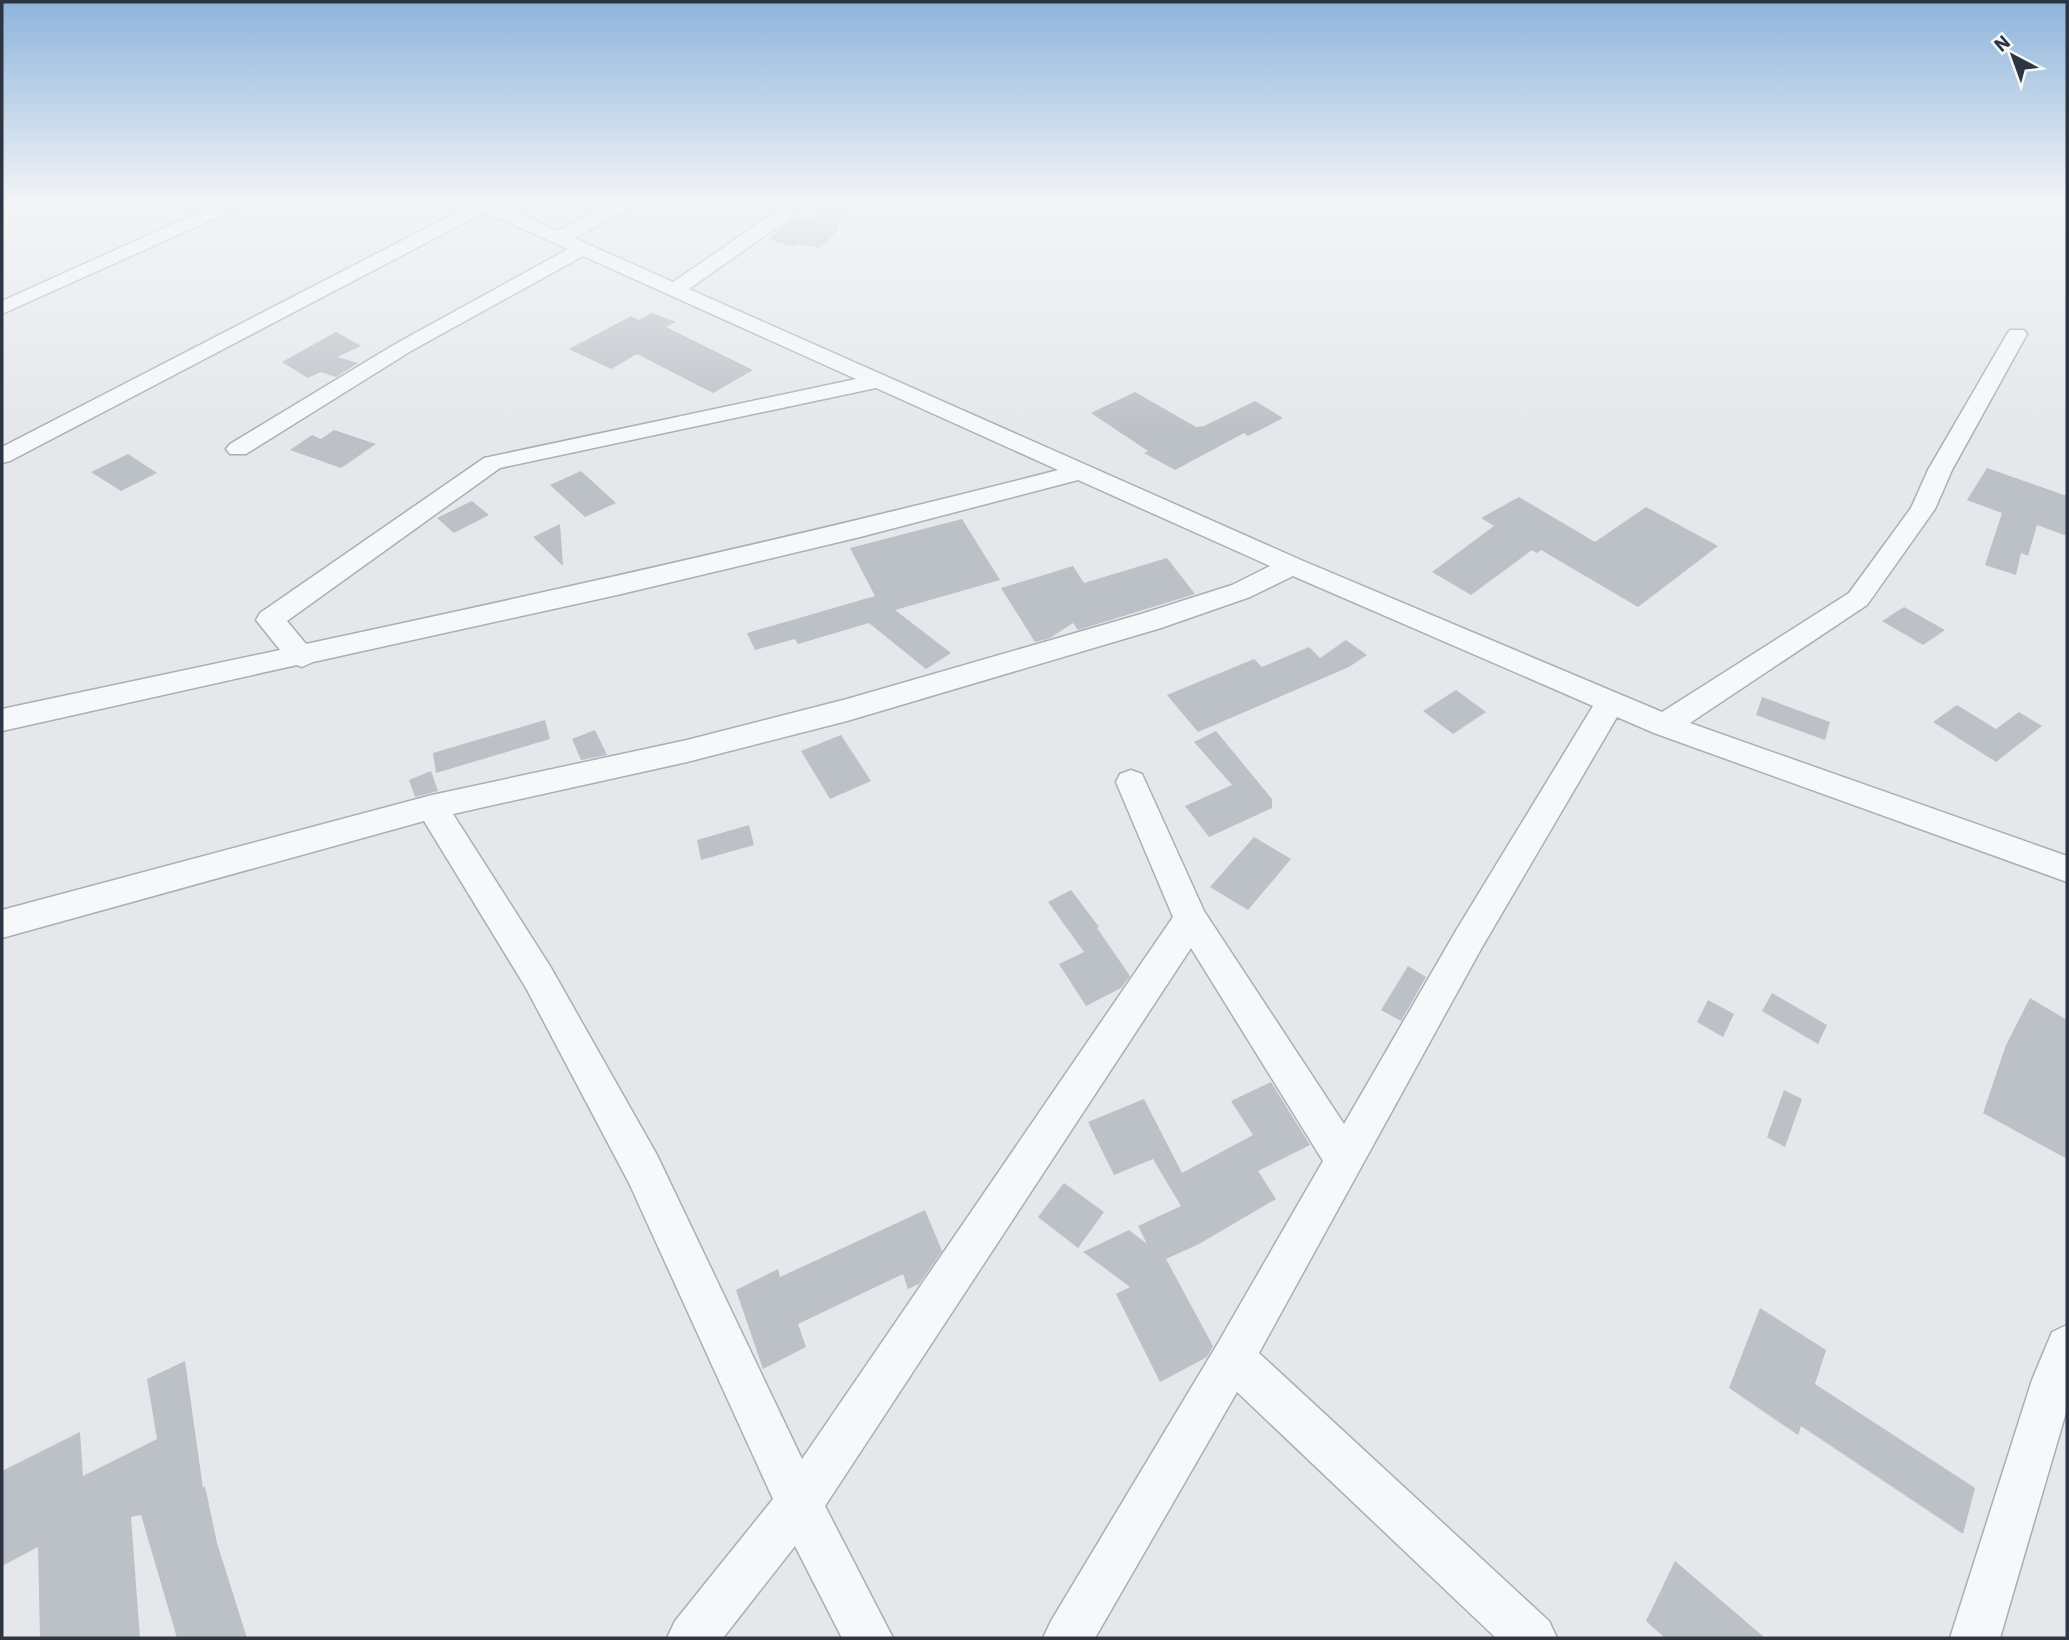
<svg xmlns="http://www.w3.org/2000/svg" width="2069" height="1640" viewBox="0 0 2069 1640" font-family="'IBM Plex Sans',sans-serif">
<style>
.building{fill:#bcc0c7}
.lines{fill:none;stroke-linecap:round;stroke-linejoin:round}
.minor-casing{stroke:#aaaeb5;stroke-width:3}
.minor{fill:#f7f8f9;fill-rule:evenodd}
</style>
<rect width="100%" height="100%" fill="#e5e7eb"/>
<path class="building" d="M820,202H846L836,232L820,248L797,244L793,247L768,239L796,216L814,219Z
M652,313L676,322L666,327L753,370L713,393L637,354L611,369L569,349L631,316L639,320Z
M336,332L361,346L337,357L358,363L336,377L321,372L308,378L282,362Z
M1135,392L1196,427L1204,426L1255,401L1283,418L1248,436L1244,433L1175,470L1144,453L1148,451L1091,413Z
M334,430L376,444L341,468L290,450L312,435L321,439Z
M128,454L157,473L121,491L91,472Z
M1987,468L2067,496V536L2037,525L2028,556L2021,553L2016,575L1985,565L2002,513L1967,500Z
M581,471L616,503L585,517L550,485Z
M1519,497L1595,542L1646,507L1718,546L1638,607L1541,550L1537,553L1532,550L1471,595L1432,572L1494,526L1481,518Z
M472,501L489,515L454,533L437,518Z
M962,519L1000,580L895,610L951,653L926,669L869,623L798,644L795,639L755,650L747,633L875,596L850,548Z
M560,524L563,566L533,537Z
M1167,558L1195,594L1078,630L1073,623L1050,638L1035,642L1001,588L1073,566L1084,583Z
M1904,607L1945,630L1923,645L1882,621Z
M1346,640L1367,655L1349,667L1198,732L1167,695L1254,659L1262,667L1309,647L1320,658Z
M1456,690L1486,712L1453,734L1423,711Z
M1762,697L1830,722L1825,740L1756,715Z
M1957,705L1996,729L2019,712L2042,726L1996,762L1933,722Z
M545,720L550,739L436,773L433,753Z
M595,730L607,755L581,760L572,739Z
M1216,731L1272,799V808L1209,837L1185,806L1232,785L1194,742Z
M841,735L871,781L830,799L801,751Z
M431,771L438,791L415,797L409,780Z
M749,825L754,845L701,860L697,840Z
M1254,837L1291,859L1248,910L1210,887Z
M1071,890L1099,927L1097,928L1130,976L1121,988L1086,1006L1059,964L1084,952L1048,902Z
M1408,966L1426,977L1401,1021L1381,1010Z
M1772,993L1827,1025L1818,1044L1762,1011Z
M2030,998L2067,1020V1159L1983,1113L2006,1045Z
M1708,1000L1734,1014L1723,1037L1697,1022Z
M1271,1082L1310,1145L1258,1171L1276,1199L1199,1244L1166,1259L1213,1346L1207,1357L1160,1382L1116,1294L1130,1287L1083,1252L1129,1230L1147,1244L1138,1226L1181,1206L1153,1159L1114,1175L1088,1122L1144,1099L1182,1173L1253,1135L1231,1101Z
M1784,1090L1802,1099L1785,1147L1767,1137Z
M1064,1183L1104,1212L1078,1248L1038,1217Z
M925,1210L942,1251L919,1284L908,1289L903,1274L798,1324L806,1347L763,1369L736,1290L778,1269L780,1277Z
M1760,1308L1826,1350L1815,1384L1975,1488L1963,1534L1801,1426L1798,1435L1729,1388Z
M185,1361L203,1488L205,1486L217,1543L247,1638H177L141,1515L131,1517L140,1638H40L38,1547L2,1566V1471L80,1432L83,1476L157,1439L147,1379Z
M1675,1561L1765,1638H1665L1646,1621Z"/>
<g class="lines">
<g class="minor-casing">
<path id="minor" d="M222,202H245L242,206L2,314V301Z
M469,202H492L558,231L616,202H638L635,206L574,238L673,282L778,210L785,202H804L790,218L689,289L1301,560L1662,712L1849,593L1911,508L1928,470L2007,334L2010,330H2024L2027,334L1952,470L1935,509L1867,605L1690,723L2067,856V882L1654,733L1617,717L1481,949L1259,1353L1549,1621L1557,1638H1496L1237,1392L1095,1638H1043L1051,1621L1218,1343L1323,1161L1191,948L825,1506L893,1638H842L795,1546L723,1638H667L675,1621L773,1499L629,1183L526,988L424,821L2,938V910L432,795L687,740L847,699L1141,614L1232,585L1270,566L1078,480L860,537L617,595L313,662L302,667L297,665L2,731V709L280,650L256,620L260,613L484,458L856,379L583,256L411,351L246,454H230L226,449L230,444L397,343L568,249L485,212L10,461L2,463V447L471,205ZM876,388L1058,470C809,534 558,590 306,644L287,621L500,468ZM1293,576L1593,706L1457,929L1344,1124L1204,911L1142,774L1131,770L1120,774L1116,782L1173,917L802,1459L657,1155L550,966L453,814L687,762L847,721L1161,628L1250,597Z
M2067,1325V1409L2000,1638H1950L2032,1380L2052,1332Z"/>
</g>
<use href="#minor" class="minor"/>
</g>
<linearGradient id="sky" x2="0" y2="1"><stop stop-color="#8db4db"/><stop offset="0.47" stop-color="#f3f4f6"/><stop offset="1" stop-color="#f3f4f6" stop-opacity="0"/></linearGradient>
<rect width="2069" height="431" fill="url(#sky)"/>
<rect width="2069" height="1640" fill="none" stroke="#2e3542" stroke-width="7"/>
<g transform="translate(2013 56) rotate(319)" stroke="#f4f6f8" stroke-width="5" paint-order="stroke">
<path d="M0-5L12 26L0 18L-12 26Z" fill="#2e3542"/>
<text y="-10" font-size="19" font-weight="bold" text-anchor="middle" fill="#2e3542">N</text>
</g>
</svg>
